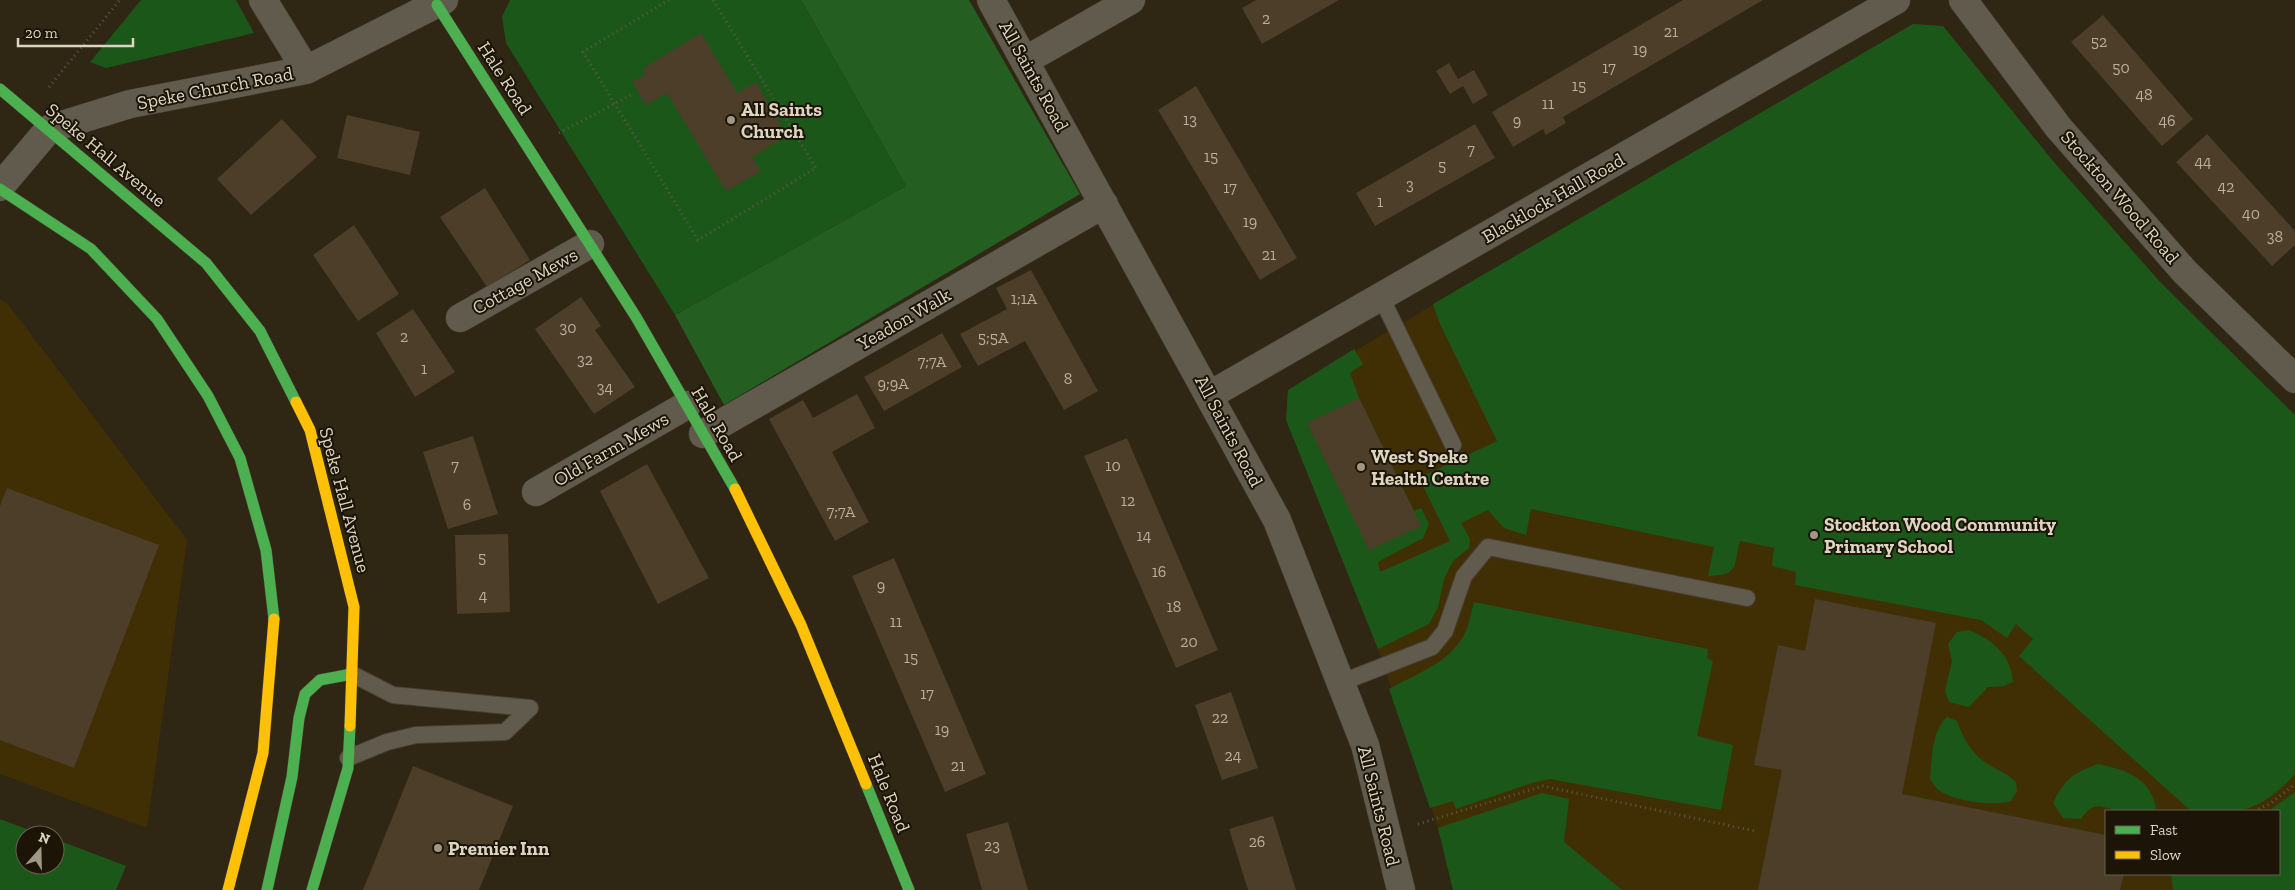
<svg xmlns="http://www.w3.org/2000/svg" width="2295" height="890" viewBox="0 0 2295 890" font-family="'Zilla Slab',serif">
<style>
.built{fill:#402f05;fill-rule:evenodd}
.green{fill:#1c571a}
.forest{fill:#245e21}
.building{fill:#4c3e29}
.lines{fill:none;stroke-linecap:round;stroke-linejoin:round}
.lane-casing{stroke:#473f32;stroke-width:18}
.street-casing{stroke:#473f32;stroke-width:29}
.fast-casing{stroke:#473f32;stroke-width:12}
.slow-casing{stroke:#473f32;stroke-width:12}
.path{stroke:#5d574b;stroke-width:3;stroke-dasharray:1 4;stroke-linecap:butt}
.lane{stroke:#615b4e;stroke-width:16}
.street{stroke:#615b4e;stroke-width:28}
.fast{stroke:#4caf50;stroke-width:11}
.slow{stroke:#ffc107;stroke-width:11}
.poi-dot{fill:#a19785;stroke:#1b1407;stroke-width:2}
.labels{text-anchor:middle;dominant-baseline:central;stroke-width:4;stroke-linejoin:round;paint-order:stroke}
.number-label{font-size:16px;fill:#baae9c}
.street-label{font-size:19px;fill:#ded4c2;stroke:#1b1407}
.poi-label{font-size:19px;font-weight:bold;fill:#ded4c2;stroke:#1b1407;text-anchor:start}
</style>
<rect width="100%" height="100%" fill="#2f2613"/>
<path class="built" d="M1913,24L1943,26L2053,161L2161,283L2295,415V890H1453L1438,828L1378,649L1286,420L1288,390ZM2106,811H2279V874H2106Z
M0,299L8,304L187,540L147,828L0,774Z"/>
<path class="green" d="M141,0H236L254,33L106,68L90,62Z
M510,0H801L906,186L675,315L506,43L502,17Z
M1913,24L1943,26L2053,161L2161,283L2295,415V774C2281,790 2259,808 2237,811C2222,813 2206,811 2191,811L2019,656L2033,639L2016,624L2007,638L1981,620L1795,585L1796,572L1772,566L1774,548L1740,541C1733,567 1740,575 1708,576L1714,547L1531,509L1526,535L1504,528L1488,510L1461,523L1470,539L1469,548L1453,561L1444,579L1438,607L1429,624L1378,649L1286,420L1288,390L1354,349L1363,364L1350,373L1359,398L1414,511L1421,508L1429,524L1423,538L1378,562L1380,572L1450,541L1419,478L1497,441L1440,324L1433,304Z
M1474,602L1708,649L1707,658L1713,661L1697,736L1733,745L1721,810L1550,779L1532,783L1456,809L1453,801L1430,808L1389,689C1416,674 1449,663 1464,635C1469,626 1471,613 1474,602Z
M1969,630C1993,640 2011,655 2013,682L2004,686L1988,687L1969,707L1949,702L1945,691L1952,661L1948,644L1957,632Z
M1947,717L1957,721C1963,737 1971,753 1986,763C1997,770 2007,773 2016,782L2017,791L2011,801C1993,806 1956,802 1940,791C1936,788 1933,783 1930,779C1932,759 1932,730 1947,717Z
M2098,764C2126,770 2150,777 2156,808L2154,811C2143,811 2129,814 2118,811C2101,807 2094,800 2081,819L2063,818L2053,803C2065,779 2073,773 2098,764Z
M2295,792V890H2173L2171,874H2279V811H2269Z
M1542,793L1569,799L1564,842L1622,890H1453L1438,828Z
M0,819L43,835H25V865H55V839L126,866L116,890H0Z"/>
<path class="forest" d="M801,0H969L1080,194L724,405L675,315L906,186Z"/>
<path class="building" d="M1256,0H1339L1262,44L1242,8Z
M1683,0H1763L1563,117L1566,123L1546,135L1543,129L1513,147L1492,112Z
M2103,15L2193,119L2162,146L2071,42Z
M701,33L737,93L756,82L787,136L752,157L761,171L726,191L667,93L646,105L632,82L646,74L643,68Z
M1449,63L1458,79L1474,70L1488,95L1473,104L1463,86L1450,94L1436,71Z
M1196,86L1297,258L1260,280L1158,110Z
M347,115L420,132L410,175L337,158Z
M282,119L317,157L251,215L217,179Z
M1475,124L1495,158L1375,226L1356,193Z
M2207,134L2295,231V245L2272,266L2176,162Z
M485,188L530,260L487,287L440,217Z
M354,225L399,294L358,321L313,255Z
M1031,270L1098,391L1064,410L1025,341L978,366L960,334L1007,309L996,288Z
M581,297L601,326L595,330L635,387L594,414L535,329Z
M413,309L455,372L415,397L376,333Z
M942,333L962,367L884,411L864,377Z
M857,394L875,428L832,452L869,522L835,541L769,419L803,400L813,418Z
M1359,398L1421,526L1369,550L1307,423Z
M473,436L498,514L448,529L423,452Z
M1127,438L1218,650L1176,668L1084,456Z
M647,464L709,578L658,604L600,491Z
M7,488L159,545L74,768L0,740V506Z
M508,534L510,612L457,614L455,535Z
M894,558L986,774L945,792L852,576Z
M1815,599L1936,623L1902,794L2106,835V874H2124L2120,890H1758L1782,770L1754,765L1778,645L1805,651Z
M1231,692L1258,768L1222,780L1195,705Z
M413,766L513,806L479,890H363Z
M1273,816L1296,890H1248L1229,829Z
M1008,822L1028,890H982L966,834Z"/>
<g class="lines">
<g class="lane-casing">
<path id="lane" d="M1381,297L1453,445
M352,674L393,695L530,708
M1340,683L1432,647L1445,631L1464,576L1488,547L1747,598
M348,758L387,742L416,735L505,732L530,708"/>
</g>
<g class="street-casing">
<path id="street" d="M263,0L306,70
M991,0L1277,520L1365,745L1401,890
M1963,0L2058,127L2185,272L2295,379
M1026,60L1131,0
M0,187L49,129L130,104L306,70L444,0
M460,318L590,244
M1210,395L1896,0
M703,434L1104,204
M536,492L687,405"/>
</g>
<g class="fast-casing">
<path id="fast" d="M437,5L636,317L735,489
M0,89L206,263L260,331L296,402
M0,189L91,249L157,319L208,396L240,458L266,550L274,619
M866,784L909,890
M267,890L292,777L299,718L305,694L320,680L352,674
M312,890L348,768L350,726"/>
</g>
<g class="slow-casing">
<path id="slow" d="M296,402L310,430L354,607L350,726
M735,489L801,625L866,784
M228,890L263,753L274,619"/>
</g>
<path class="path" d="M669,0L583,52L698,240L816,168L713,0
M49,87L120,0
M559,133L633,94
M2254,811L2270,804L2295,784
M1418,824L1543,786L1755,831"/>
<use href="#lane" class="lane"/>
<use href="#street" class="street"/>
<use href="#fast" class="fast"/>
<use href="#slow" class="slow"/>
</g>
<g class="poi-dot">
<circle cx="731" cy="120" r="5"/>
<circle cx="1361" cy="467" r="5"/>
<circle cx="1814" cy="535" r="5"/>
<circle cx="438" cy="848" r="5"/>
</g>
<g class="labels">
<g class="number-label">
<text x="1266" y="18">2</text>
<text x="1671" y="31">21</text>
<text x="2099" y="41">52</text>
<text x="1640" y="49">19</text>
<text x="1609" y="67">17</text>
<text x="2121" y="67">50</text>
<text x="1579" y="85">15</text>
<text x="2144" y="94">48</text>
<text x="1548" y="103">11</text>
<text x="1190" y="119">13</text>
<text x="1517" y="120">9</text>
<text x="2167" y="120">46</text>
<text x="1471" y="149">7</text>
<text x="1211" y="156">15</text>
<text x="2203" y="161">44</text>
<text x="1442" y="165">5</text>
<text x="1410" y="184">3</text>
<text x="2226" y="186">42</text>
<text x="1230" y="187">17</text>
<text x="1380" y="201">1</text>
<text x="2251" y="213">40</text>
<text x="1250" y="221">19</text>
<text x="2275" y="236">38</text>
<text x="1269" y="254">21</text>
<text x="1024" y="298">1;1A</text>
<text x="568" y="327">30</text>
<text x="404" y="336">2</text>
<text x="993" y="337">5;5A</text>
<text x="585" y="359">32</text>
<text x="932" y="361">7;7A</text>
<text x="424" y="368">1</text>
<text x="1068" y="378">8</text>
<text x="893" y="383">9;9A</text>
<text x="605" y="387">34</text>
<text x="455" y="465">7</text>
<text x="1113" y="465">10</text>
<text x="1128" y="500">12</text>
<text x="467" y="504">6</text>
<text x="841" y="511">7;7A</text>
<text x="1144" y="535">14</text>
<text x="482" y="557">5</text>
<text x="1159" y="571">16</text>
<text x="881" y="585">9</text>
<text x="483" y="595">4</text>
<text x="1174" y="606">18</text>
<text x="896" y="621">11</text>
<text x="1189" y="641">20</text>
<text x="911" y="657">15</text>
<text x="927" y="693">17</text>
<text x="1220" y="717">22</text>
<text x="942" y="729">19</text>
<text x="1233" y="755">24</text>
<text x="958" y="765">21</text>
<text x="1257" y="841">26</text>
<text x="992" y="845">23</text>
</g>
<g class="street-label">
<text transform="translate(1034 76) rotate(61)">All Saints Road</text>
<text transform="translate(505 78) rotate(57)">Hale Road</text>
<text transform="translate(215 88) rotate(-11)">Speke Church Road</text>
<text transform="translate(106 155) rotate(40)">Speke Hall Avenue</text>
<text transform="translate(2120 197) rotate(49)">Stockton Wood Road</text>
<text transform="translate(1553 198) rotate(-30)">Blacklock Hall Road</text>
<text transform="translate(525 281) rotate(-29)">Cottage Mews</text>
<text transform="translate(904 319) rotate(-30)">Yeadon Walk</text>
<text transform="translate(717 424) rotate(60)">Hale Road</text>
<text transform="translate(1229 431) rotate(62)">All Saints Road</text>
<text transform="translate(611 449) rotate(-30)">Old Farm Mews</text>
<text transform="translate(345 500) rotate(75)">Speke Hall Avenue</text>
<text transform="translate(889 793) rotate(68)">Hale Road</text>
<text transform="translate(1379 806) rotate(76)">All Saints Road</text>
</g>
<g class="poi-label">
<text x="741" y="109">All Saints<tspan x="741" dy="22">Church</tspan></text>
<text x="1371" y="456">West Speke<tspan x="1371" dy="22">Health Centre</tspan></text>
<text x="1824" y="524">Stockton Wood Community<tspan x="1824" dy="22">Primary School</tspan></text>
<text x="448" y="848">Premier Inn</text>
</g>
</g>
<rect x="2105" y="810" width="175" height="65" fill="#1b1407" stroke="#696152"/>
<rect x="2115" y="826" width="25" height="8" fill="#4caf50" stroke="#696152"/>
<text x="2150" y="835" font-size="15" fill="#ded4c2">Fast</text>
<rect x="2115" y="851" width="25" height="8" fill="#ffc107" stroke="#696152"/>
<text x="2150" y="860" font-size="15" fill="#ded4c2">Slow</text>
<g transform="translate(40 850) rotate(20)"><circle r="24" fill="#1b1407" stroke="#696152"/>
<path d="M0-4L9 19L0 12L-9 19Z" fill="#a19785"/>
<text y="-8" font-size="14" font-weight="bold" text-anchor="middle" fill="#ded4c2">N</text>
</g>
<path d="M18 38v8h115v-8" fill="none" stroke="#ded4c2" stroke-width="2.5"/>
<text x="25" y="38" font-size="15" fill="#ded4c2" stroke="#1b1407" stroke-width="4" paint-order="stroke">20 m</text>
</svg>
